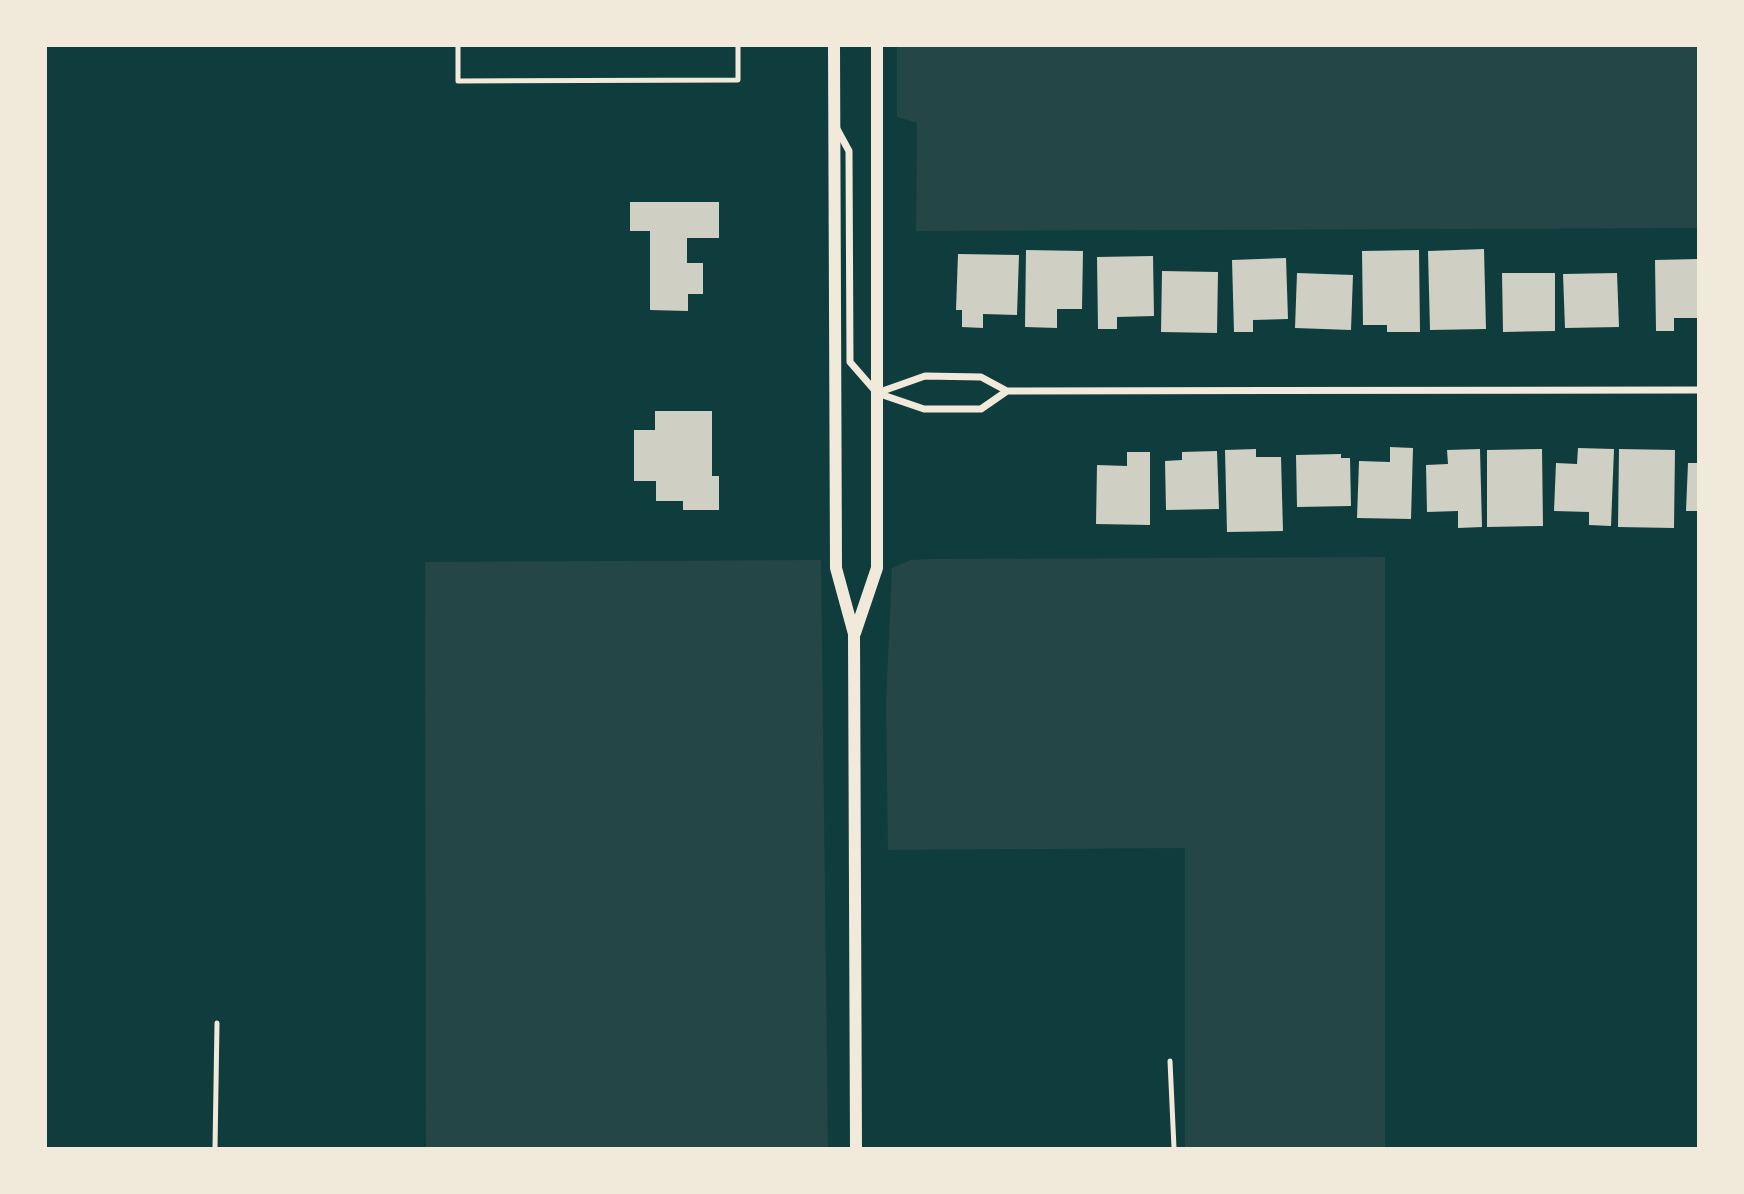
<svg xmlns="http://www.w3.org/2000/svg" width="1744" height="1194" viewBox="0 0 1744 1194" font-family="'Roboto Condensed',sans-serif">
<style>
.green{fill:#244646}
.building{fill:#cfcfc3}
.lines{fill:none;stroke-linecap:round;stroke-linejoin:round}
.service{stroke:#f1e9da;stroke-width:5}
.minor{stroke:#f1e9da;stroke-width:7}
.tertiary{stroke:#f1e9da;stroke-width:12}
</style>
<rect width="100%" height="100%" fill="#0f3d3e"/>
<path class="green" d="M897,46H1698V228L916,231L917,123L897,117Z
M1385,557V1148H1185V848L888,850L886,704L892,568L911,560L932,559Z
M821,560L828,1148H426L425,562Z"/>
<path class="building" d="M630,202H719V238H687V263H703V294H688V311L650,310V231H630Z
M1484,249L1486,329L1430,330L1428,251Z
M1026,250L1083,251L1082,309H1057V328L1025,327Z
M1419,250L1420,332H1387V325H1363L1362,251Z
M958,254L1019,255L1017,315L983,314V328L962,327V310H956Z
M1153,256L1154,316L1117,317V329H1098L1097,257Z
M1286,258L1288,319L1253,320V332H1234L1232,260Z
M1698,259V318H1674V331H1656L1655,260Z
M1162,271L1218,272L1217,333L1161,332Z
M1297,273L1353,275L1351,330L1295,328Z
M1502,273H1555V331L1503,332Z
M1617,273L1619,327L1565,328L1563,274Z
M655,411H712V476H719V510H683V501H656V481H634V430H655Z
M1390,447L1413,448L1411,519L1357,518L1359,461L1390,462Z
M1578,448L1614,449L1611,526L1589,525V512L1554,511L1556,463L1577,464Z
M1256,449V457H1281L1283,531L1227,532L1225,450Z
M1480,449L1482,527L1458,528V511L1427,512L1426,465L1448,464L1447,450Z
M1542,449L1543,526L1487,527V450Z
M1619,449L1675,450L1674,528L1618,527Z
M1217,451L1219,509L1166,510L1165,461L1182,460V452Z
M1127,452H1150V525L1096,524L1097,465L1127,466Z
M1341,454V458H1350L1351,506L1297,507L1296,455Z
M1688,463H1698V511H1686Z"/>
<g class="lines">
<path class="service" d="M458,46V81L738,80V46
M1170,1061L1174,1148
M215,1148L217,1023"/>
<path class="minor" d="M837,129L849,151L850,362L877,393L924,409H981L1007,391
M877,393L925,376L981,377L1007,391L1698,390"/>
<path class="tertiary" d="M834,46L836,568L854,634L856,1148
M855,633L877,568V46"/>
</g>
<rect width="1744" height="1194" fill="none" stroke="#f1e9da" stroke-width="94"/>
</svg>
